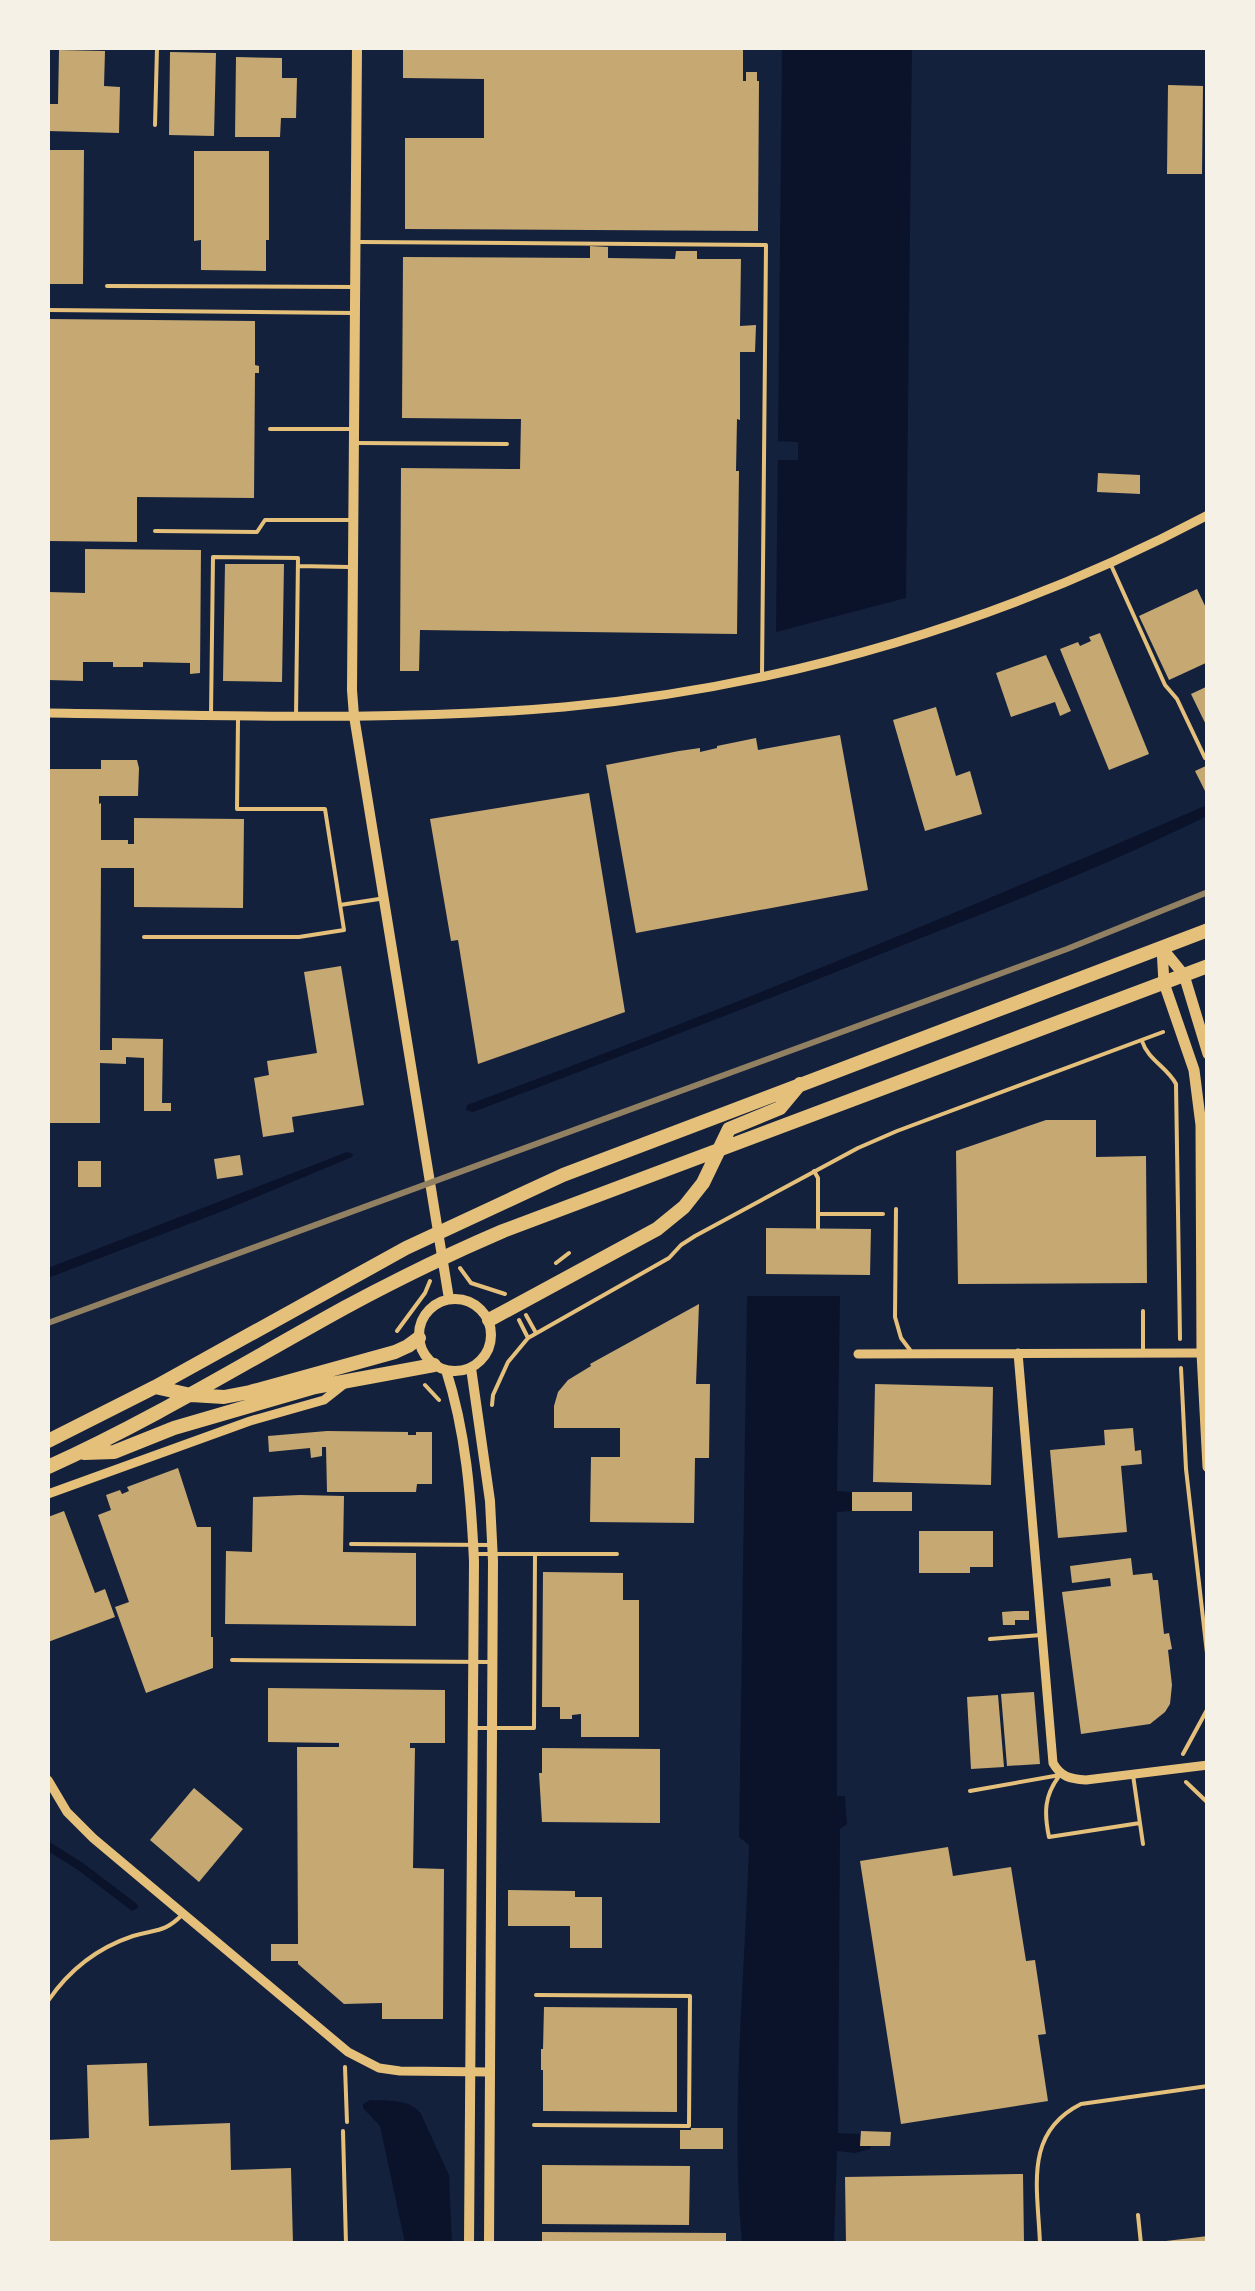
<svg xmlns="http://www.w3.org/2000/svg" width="1255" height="2291" viewBox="0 0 1255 2291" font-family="'Nunito Sans',sans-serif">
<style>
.water{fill:#0b132b}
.pier{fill:#14213d}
.building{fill:#c6a872}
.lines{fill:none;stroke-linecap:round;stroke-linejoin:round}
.path{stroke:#e5c07b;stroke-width:4}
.service{stroke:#e5c07b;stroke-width:4}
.minor{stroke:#e5c07b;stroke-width:9}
.tertiary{stroke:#e5c07b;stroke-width:10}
.secondary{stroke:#e5c07b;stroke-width:11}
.primary{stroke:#e5c07b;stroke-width:14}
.rail{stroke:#918062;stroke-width:6}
</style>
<rect width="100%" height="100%" fill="#14213d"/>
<path class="water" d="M782,48H912L906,598L776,632Z
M1207,805V816C1098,870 984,913 871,958C739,1011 606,1062 473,1112L466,1110L467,1105C717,1013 963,911 1207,805Z
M347,1152L353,1154L352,1157L223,1211L48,1278V1268Z
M747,1296H840L837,1491L852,1492V1511L837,1512V1796H845L847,1824L840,1829L838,2133L860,2134V2146H871L870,2149L855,2153L837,2151L834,2243H742C730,2112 745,1977 749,1845L739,1837Z
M48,1841L83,1863L137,1904L138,1908L132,1911L78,1870L48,1851Z
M370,2100C388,2101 409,2098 421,2114L449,2175L452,2243H405L380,2126L363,2108V2104Z"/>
<path class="pier" d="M773,441L798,442V460H772Z"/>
<path class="building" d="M406,48H743V81H746V72H757V81H759L758,231L405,229V138H484V79L403,78V50H406Z
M59,50L105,51L104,86L120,87L119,133L48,131V104H58Z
M170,52L216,53L214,136L169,135Z
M236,57L282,58V78H297L296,118H281L280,137H235Z
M1168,85L1203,86L1202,174H1167Z
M48,150H84L83,284H48Z
M194,151H269V240H266V271L201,270V240L194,241Z
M590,246L608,247V258L675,259L676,251H697V259H741L740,326L756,325L755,352H740V420L737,419L736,471H739L737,634L420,630L419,671H400L401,468L520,469L521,419L402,418L403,257L590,258Z
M48,319L255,321V365L259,366V373H255L254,498L137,497V542L48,541Z
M1098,473L1140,475V494L1097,492Z
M85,549L201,550L200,673L190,674V663L143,662V667H113V662H83V681L48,680V592L85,593Z
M225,564H284L282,682L223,681Z
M1197,589L1208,612V662L1169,680L1139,616Z
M1100,633L1149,754L1109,770L1060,649L1078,642L1080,646L1091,641L1089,637Z
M1046,655L1071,711L1060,716L1055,702L1011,717L996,673Z
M1208,686V729L1191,694Z
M936,707L956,776L970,771L982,814L925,831L893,720Z
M840,735L868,890L636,933L606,765L679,751L700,748V752L717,748V746L756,738L758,750Z
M101,760H137L139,768L138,796H99V804L101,803V840H128V844H134V818L244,819L243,908L134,907V868H101L100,1050H112V1038L163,1039L162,1103H171V1111H144V1058L126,1057V1064L100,1063V1123H48V769H101Z
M1208,765V797L1195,771Z
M589,793L625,1012L478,1064L458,940L451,941L430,819Z
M341,966L364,1105L292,1117L294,1132L263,1137L254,1078L269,1075L267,1061L317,1053L304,972Z
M1046,1120H1096V1157L1146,1156L1147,1283L958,1284L956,1151Z
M240,1155L243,1175L217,1179L214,1159Z
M78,1161H101V1187H78Z
M766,1228L871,1229L870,1275L766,1274Z
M699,1304L696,1384H710L709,1458H695L694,1523L590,1522L591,1457H620V1428H554V1406L558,1392L568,1380L591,1366L590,1364Z
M875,1384L993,1387L991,1485L873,1482Z
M1133,1428L1135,1451L1141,1450L1142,1464L1121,1466L1127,1532L1058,1538L1050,1450L1105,1445L1104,1430Z
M327,1431L408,1432V1435H416V1432H432V1484H417L416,1492H327L326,1447H322V1456L311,1458L310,1448L269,1452L268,1436Z
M178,1468L197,1527H211V1637H213V1668L146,1693L115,1607L129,1602L98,1515L111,1510L106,1495L120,1490L122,1494L129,1491L127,1487Z
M852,1492H912V1511H852Z
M300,1495L344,1496L343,1552L416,1553V1626L225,1624L226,1551L252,1552L253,1497Z
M64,1511L95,1593L105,1589L115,1617L48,1642V1517Z
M919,1531H993V1567H970V1573H919Z
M1131,1558L1133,1575L1152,1573L1153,1580H1158L1164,1634L1169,1633L1172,1649L1168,1650L1172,1685L1170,1704L1165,1712L1150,1724L1081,1734L1062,1592L1111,1586L1110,1578L1072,1583L1070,1566Z
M543,1572L623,1573V1600H639V1737H581V1714L572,1715V1719H560V1707H542Z
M1015,1611H1029V1620H1015V1625H1003L1002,1612Z
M268,1688L445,1690V1743H410V1748H415L413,1868L444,1869L443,2019H382V2003L344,2004L298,1964V1961H271V1944H298L297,1747H339V1743L268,1742Z
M1034,1692L1040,1764L1007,1766L1001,1694Z
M998,1695L1004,1767L971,1769L967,1697Z
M542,1748L660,1749V1823L542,1822L539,1773H542Z
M194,1788L243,1829L199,1882L150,1840Z
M948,1847L953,1876L1011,1867L1026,1961L1035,1960L1046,2034L1038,2035L1048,2101L901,2124L860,1861Z
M508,1890L575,1891V1897H602V1948H570V1926H508Z
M544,2007L677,2008V2112L543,2111V2070H541V2049H543Z
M147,2063L149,2126L230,2123L231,2170L291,2168L293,2244H48V2140L89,2138L87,2065Z
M691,2128H723V2149H680V2130H691Z
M861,2131L891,2132L890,2146H860Z
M542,2165L690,2166L689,2225L542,2224Z
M1023,2174L1024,2244H846L845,2177Z
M542,2232L726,2233V2244H542Z
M1208,2236V2244H1167L1166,2241Z"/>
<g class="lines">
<path class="path" d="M1142,1041C1148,1060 1167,1067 1176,1084L1180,1339
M814,1171L818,1178V1228
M818,1214H883
M556,1263L569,1253
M460,1268L471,1283L505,1294
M526,1315L536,1333
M519,1320L528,1338
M397,1331L425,1293L430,1281
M1181,1368L1186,1469L1208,1662
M425,1385L439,1400
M492,1405L493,1395L508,1362L528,1338L669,1258L681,1245L695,1236L858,1148L897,1131L1163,1032
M1207,1614H1208
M1183,1754L1208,1708
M1186,1782L1208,1803
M345,2067L347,2122
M1138,2215L1141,2244"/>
<path class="service" d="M155,125L157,48
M360,242L766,245L762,675
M107,286L355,287
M48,310L353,313
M270,429H350
M357,443L507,444
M155,531L257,532L265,520H352
M1111,565L1165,685L1177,699L1205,758
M298,566L349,567
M211,714L213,557L298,558L296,716
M340,905L379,899
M144,937H299L344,930L325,809H237L238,720
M896,1209L895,1317L901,1338L910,1350
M1143,1351V1311
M351,1544L491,1545
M477,1554H617
M990,1639L1041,1635
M232,1660L488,1662
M473,1728H534L535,1554
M1060,1775C1044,1795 1044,1813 1049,1837L1140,1823
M1133,1775L1143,1844
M970,1791L1060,1775
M48,2001C69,1970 97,1948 133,1936C156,1929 164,1933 182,1915
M534,2125L689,2126L690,1996L536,1995
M343,2131L346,2244
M1040,2244C1038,2188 1023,2133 1081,2104L1208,2086"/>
<path class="minor" d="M48,713C219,715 392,722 564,707C786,687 1010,620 1208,515
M1018,1353L1053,1763C1061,1777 1070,1779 1086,1780L1208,1765
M858,1354L1202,1353
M48,1494L250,1421L324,1400L343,1385
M48,1780L67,1812L93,1838L348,2052L379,2068L400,2071L490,2072"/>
<path class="tertiary" d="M357,48L352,690L354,716L449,1299
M419 1335a36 36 0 1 1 72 0a36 36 0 1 1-72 0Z
M471,1368L490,1501L493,1561L489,2244
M446,1370C466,1432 471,1497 474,1561L469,2244"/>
<path class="secondary" d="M1162,948L1164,983L1194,1070L1201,1125L1202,1353L1208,1467
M1162,948L1184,975L1208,1054"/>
<path class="primary" d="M489,1320L657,1229L684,1207L703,1183L729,1129L780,1108L800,1084
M155,1387L191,1395L224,1397L250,1392L395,1352L408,1346L419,1338
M48,1441L155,1387L406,1248L563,1175L1208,930
M84,1453L114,1452L174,1428L315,1387L434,1365
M48,1467C150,1421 246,1362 344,1308C396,1280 449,1254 503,1231L1208,966"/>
<path class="rail" d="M48,1323L956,990L1067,949L1208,892"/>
</g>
<rect width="1255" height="2291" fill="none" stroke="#f6f1e7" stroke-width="100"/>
</svg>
